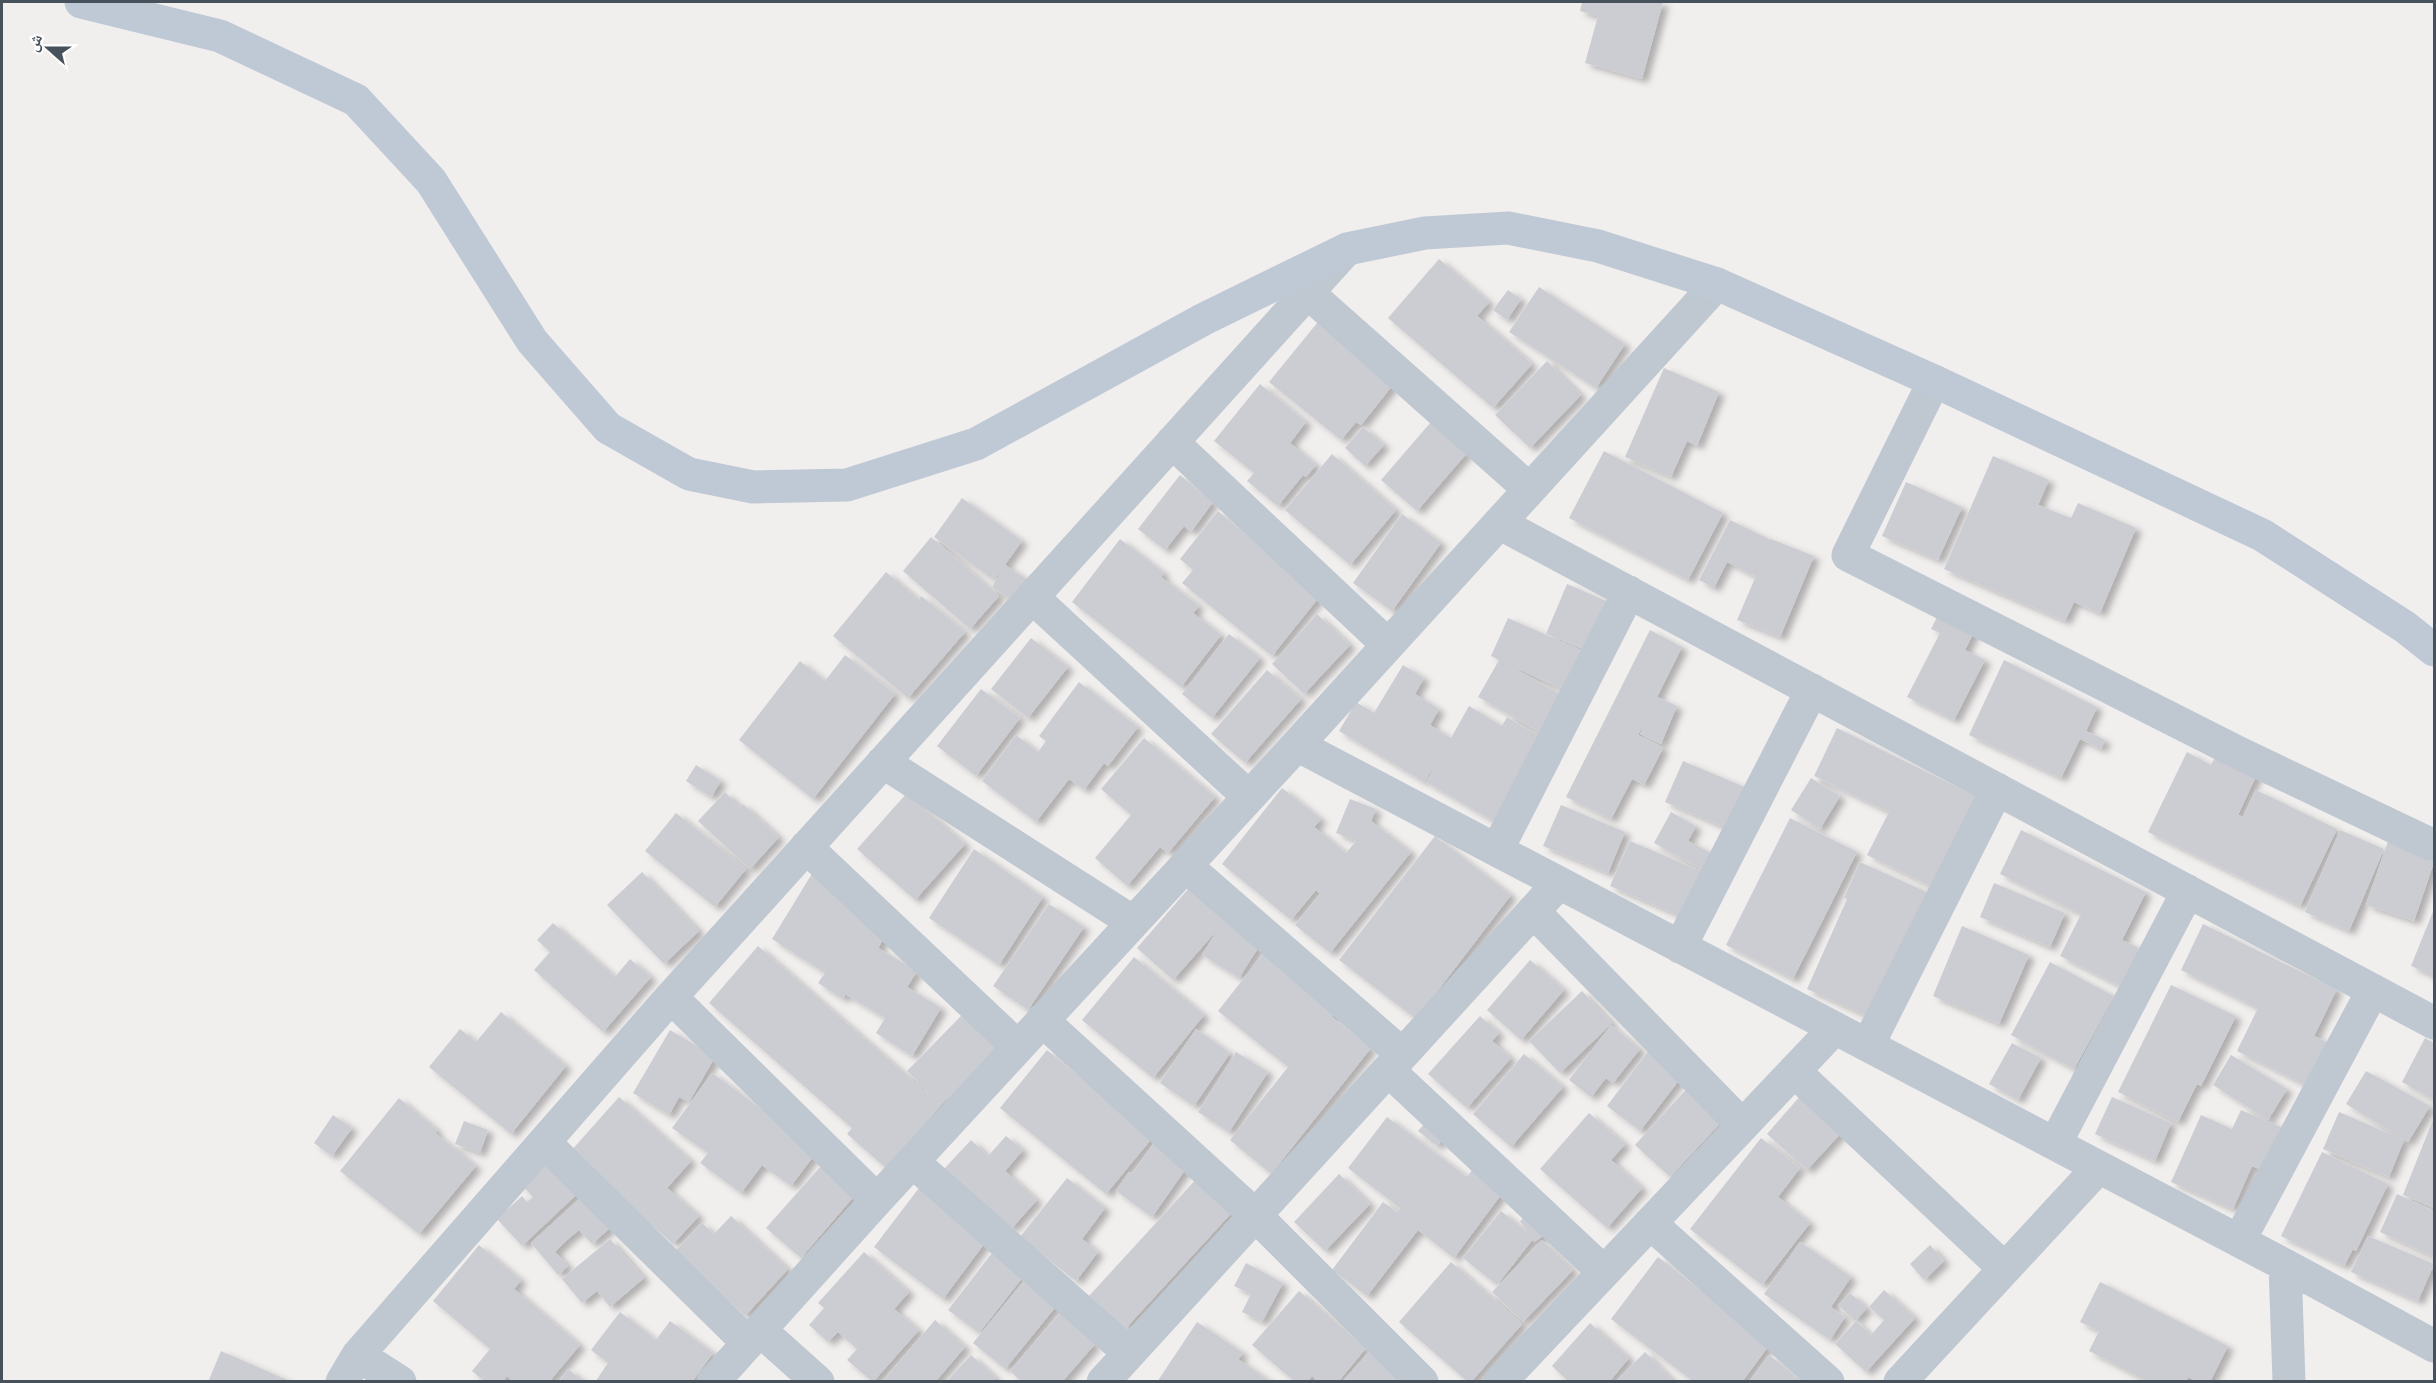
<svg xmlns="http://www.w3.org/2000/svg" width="2436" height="1383" viewBox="0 0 2436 1383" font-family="Montserrat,'Noto Naskh Arabic',sans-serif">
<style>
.building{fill:#cbcdd3;filter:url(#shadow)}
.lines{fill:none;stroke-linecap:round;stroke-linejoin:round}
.street{stroke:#bfc8d0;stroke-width:33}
.secondary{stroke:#bfc9d5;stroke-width:33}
</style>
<defs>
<filter id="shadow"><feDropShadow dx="6" dy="4" stdDeviation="3" flood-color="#0004"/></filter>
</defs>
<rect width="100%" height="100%" fill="#f1eeee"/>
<path class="building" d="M1582,2H1663L1642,79L1585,63L1598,16L1580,11Z
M1439,259L1489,302L1477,316L1532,364L1493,408L1388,318Z
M1539,287L1625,344L1596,388L1509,332Z
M1508,290L1521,299L1507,320L1493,310Z
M1322,317L1393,385L1361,425L1356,422L1341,440L1269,382Z
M1547,361L1581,395L1530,448L1495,415Z
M1664,368L1719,392L1697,446L1687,441L1671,477L1625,457Z
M1260,384L1306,422L1290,443L1316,465L1306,477L1303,475L1278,506L1247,481L1254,473L1214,441Z
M1431,422L1467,453L1417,511L1381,480Z
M1363,427L1384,445L1365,466L1345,448Z
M1604,451L1723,513L1688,580L1569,518Z
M1332,454L1396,510L1350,565L1285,510Z
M1993,456L2049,480L2038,505L2071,518L2078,503L2136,528L2100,613L2074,602L2065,621L1944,569Z
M1180,475L1213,502L1191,532L1184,526L1165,550L1138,529Z
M1906,482L1962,507L1938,560L1882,536Z
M962,498L1022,541L994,580L934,537Z
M1218,511L1320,596L1272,656L1182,583L1193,570L1180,559Z
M1402,514L1441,543L1392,611L1353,583Z
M1730,520L1771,540V539L1814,556L1780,637L1737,620L1761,564L1754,576L1727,562L1714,588L1699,580Z
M931,537L999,596L970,629L903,571Z
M1120,539L1164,573L1161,577L1199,606L1193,613L1221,635L1181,687L1072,602Z
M1005,565L1028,580L1014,602L992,587Z
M886,572L919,600L921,596L965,632L908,698L833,636Z
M1567,584L1611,603L1590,652L1546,634Z
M1943,605L1979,622L1965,650L1985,660L1954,720L1907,697L1940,633L1931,629Z
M1317,614L1350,645L1304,694L1272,664Z
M1508,618L1585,652L1568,691L1507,664L1565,697L1544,734L1478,697L1499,660L1491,656Z
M1650,630L1682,647L1657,697L1677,706L1661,744L1640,734L1650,712L1638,735L1663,748L1644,785L1632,779L1611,819L1566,797Z
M1229,634L1260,658L1212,718L1182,694Z
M1031,638L1068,667L1028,718L991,689Z
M845,655L895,694L813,799L739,740L800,661L825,681Z
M2004,660L2097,707L2086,731L2105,740L2101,749L2080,739L2061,778L1969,735Z
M1403,665L1424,678L1415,694L1439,709L1430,725L1451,738L1469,706L1502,726L1507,717L1543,738L1495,822L1426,782L1445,749L1424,782L1339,731L1356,702L1374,713Z
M1267,670L1301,699L1245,763L1211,734Z
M1079,682L1138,727L1108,766L1104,763L1084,790L1069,779L1036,822L982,781L1016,735L1038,752L1046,741L1039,736Z
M981,689L1020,718L976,776L937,746Z
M1837,728L1980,798L1937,889L1867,855L1889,812L1814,776Z
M1144,738L1215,797L1168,853L1160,847L1127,886L1095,858L1131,815L1101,789Z
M2187,752L2211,765L2217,753L2258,772L2238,815L2243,817L2256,790L2337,829L2300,906L2148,832Z
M1683,761L1747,788L1729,829L1665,802Z
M696,765L721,781L711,797L686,781Z
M1811,778L1840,796L1820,829L1791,810Z
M1282,788L1321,819L1314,827L1346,853L1356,841L1336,833L1350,799L1376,809L1371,821L1411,852L1330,953L1295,925L1320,894L1316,890L1291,920L1222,864Z
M725,792L740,807L743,804L779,837L750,869L698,821Z
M907,793L965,844L915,900L857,849Z
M1561,805L1625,832L1608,873L1543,846Z
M1671,812L1696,826L1688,841L1711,853L1703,870L1654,843Z
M676,813L746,869L715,907L645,851Z
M1790,818L1857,852L1793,979L1726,945Z
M2394,824L2434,838V862L2414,921L2366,905Z
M2021,830L2146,892L2122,940L2139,948L2120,986L2060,956L2081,914L2000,874Z
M2340,830L2384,849L2349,931L2305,912Z
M1435,836L1511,895L1416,1019L1339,960Z
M1630,841L1703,872L1683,917L1610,886Z
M974,849L1043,897L999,965L929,918Z
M1860,862L1931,894L1874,1019L1807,989L1847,899L1844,898Z
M642,872L699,931L664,964L607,905Z
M813,872L887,934L878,948L917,971L907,987L941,1008L912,1056L876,1033L885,1018L845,994L843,999L818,983L825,973L772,939Z
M1994,883L2065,913L2050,947L1980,917Z
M1189,888L1226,920L1224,922L1260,945L1239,978L1202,955L1218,929L1173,980L1137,948Z
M1049,904L1084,927L1028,1010L993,986Z
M2434,909V976L2411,966Z
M553,923L615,977L630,959L651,977L603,1032L534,970L550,952L537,940Z
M2203,924L2337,989L2314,1036L2338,1047L2318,1091L2237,1051L2258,1008L2181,970Z
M1962,926L2029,955L1999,1024L1933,996Z
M758,946L937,1102L907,1071L964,1013L1000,1048L941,1105L886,1168L847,1134L852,1128L709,1003Z
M1263,954L1336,1012L1332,1017L1371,1048L1271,1174L1230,1140L1288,1067L1218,1011Z
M1134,957L1204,1015L1153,1078L1082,1020Z
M1530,960L1564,990L1521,1040L1487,1010Z
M2050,962L2114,996L2074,1069L2011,1035Z
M2171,985L2236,1016L2201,1086L2197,1084L2178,1122L2118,1092Z
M1582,991L1612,1023L1560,1073L1529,1041Z
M501,1012L566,1066L511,1134L429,1067L460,1029L476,1042Z
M1480,1016L1499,1033L1492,1041L1511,1058L1467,1108L1428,1074Z
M1611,1025L1640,1049L1613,1083L1606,1078L1591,1097L1569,1080Z
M1196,1029L1230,1053L1194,1106L1160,1083Z
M670,1030L715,1057L689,1102L679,1097L669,1115L633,1093Z
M2425,1038L2434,1043V1100L2402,1082Z
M2012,1043L2041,1058L2018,1100L1989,1084Z
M1652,1046L1686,1071L1640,1131L1607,1106Z
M1047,1050L1153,1137L1106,1194L1000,1108Z
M1236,1052L1268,1072L1229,1132L1198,1112Z
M1524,1054L1563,1087L1511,1147L1473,1114Z
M2231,1055L2287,1089L2268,1120L2213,1085Z
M2366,1071L2430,1106L2408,1142L2346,1104Z
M712,1073L818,1150L791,1186L762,1165L741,1193L700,1163L708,1153L672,1128Z
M1692,1083L1727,1116L1670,1177L1635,1145Z
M1801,1095L1842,1132L1807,1170L1767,1134Z
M619,1097L691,1161L667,1188L699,1216L673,1244L570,1152Z
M2112,1097L2171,1123L2155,1161L2095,1134Z
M399,1098L437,1130L435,1133L476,1166L419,1234L340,1171Z
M2241,1110L2281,1127L2262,1170L2252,1166L2233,1209L2171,1182L2201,1115L2232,1129Z
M2339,1112L2404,1140L2389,1177L2323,1149Z
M1589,1113L1625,1144L1611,1160L1642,1188L1607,1228L1540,1169Z
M1433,1114L1451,1129L1437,1146L1418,1131Z
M333,1115L352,1128L332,1156L314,1143Z
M1387,1117L1467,1177L1473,1169L1503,1192L1454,1258L1418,1230L1367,1296L1332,1270L1383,1202L1397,1212L1400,1208L1348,1168Z
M2434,1117V1208L2403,1195Z
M464,1121L488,1130L480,1153L455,1144Z
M1006,1136L1023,1150L1005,1171L1037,1200L1011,1229L944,1169L971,1140L988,1156Z
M1761,1138L1800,1168L1778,1197L1810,1223L1762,1285L1690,1229Z
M1154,1143L1187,1167L1152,1217L1116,1191L1129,1172L1132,1174Z
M2322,1152L2388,1184L2356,1251L2353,1249L2344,1266L2281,1236Z
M549,1154L577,1194L522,1246L497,1219L522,1196L527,1202L533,1197L519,1182Z
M821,1166L855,1195L801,1258L766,1228Z
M1339,1174L1370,1204L1325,1251L1294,1222Z
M1198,1177L1234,1210L1125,1329L1089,1296Z
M1067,1178L1105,1208L1082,1239L1098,1252L1076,1281L1020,1237Z
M922,1184L990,1236L943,1299L874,1247Z
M2397,1194L2434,1211V1257L2380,1232Z
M583,1196L611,1227L592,1244L579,1230L567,1240L555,1252L568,1266L558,1275L531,1243Z
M1501,1211L1528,1233L1520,1221L1534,1211L1549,1232L1534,1242L1533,1239L1497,1285L1463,1258Z
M731,1216L788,1269L745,1316L675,1251L702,1223L714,1234Z
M2368,1236L2434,1264L2418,1301L2351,1272Z
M610,1239L644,1278L610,1307L597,1291L582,1303L562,1279Z
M1542,1240L1573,1270L1523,1322L1492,1292Z
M1800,1242L1851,1277L1831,1307L1845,1317L1830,1340L1764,1294Z
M479,1245L521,1280L514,1289L580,1345L549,1382H514L507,1376L502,1382H485L472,1371L490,1349L433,1301Z
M1930,1245L1944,1261L1924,1280L1910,1264Z
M864,1252L909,1292L894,1309L919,1330L873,1382L847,1360L857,1349L838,1332L828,1342L809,1325L824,1308L818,1303Z
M992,1253L1023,1277L979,1333L948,1310Z
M1658,1257L1770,1344L1742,1382H1694L1611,1319Z
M1451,1262L1522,1324L1471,1382H1468L1399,1322Z
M1246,1263L1283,1283L1262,1322L1242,1312L1251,1294L1234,1286Z
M1026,1278L1058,1304L1005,1369L973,1343Z
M2100,1282L2228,1346L2210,1382H2198L2188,1377L2186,1382H2149L2089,1351L2099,1331L2080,1322Z
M1884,1290L1915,1318L1866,1372L1835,1344L1856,1321L1871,1335L1884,1320L1869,1307Z
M1299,1291L1366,1348L1338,1382H1318L1312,1376L1307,1382H1295L1252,1345Z
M1850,1293L1867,1308L1855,1321L1838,1305Z
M620,1312L656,1340L670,1321L713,1353L692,1382H595L608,1363L591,1350Z
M1060,1313L1095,1344L1062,1382H1022L1010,1371Z
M935,1320L965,1347L935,1382H882Z
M1197,1322L1243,1353L1238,1359L1271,1382H1157Z
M1590,1323L1629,1358L1609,1382H1569L1552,1366Z
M221,1351L292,1382H208Z
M1370,1351L1400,1378L1397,1382H1342Z
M1645,1352L1674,1382H1615Z
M971,1355L996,1378L992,1382H946Z
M1769,1355L1803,1382H1749Z
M568,1369L584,1382H559Z"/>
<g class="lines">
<path class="street" d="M1307,292L1529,489
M1934,381L1848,555L2241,754L2430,844
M1172,442L1388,645
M1499,523L2434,1023
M1032,597L1249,797
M1297,745L2285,1265L2434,1346
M883,762L1133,922
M806,847L1018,1047
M1497,850L1629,592
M1186,866L1402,1054
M1533,911L1742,1125
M1680,947L1812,690
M671,997L877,1200
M1042,1020L1255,1215L1422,1382
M1868,1045L1997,789
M1388,1070L1604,1272
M1794,1071L2004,1268
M544,1142L747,1342
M2055,1144L2188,891
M913,1162L1129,1353
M1650,1223L1828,1382
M2239,1241L2373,990
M2285,1265L2289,1382
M760,1330L818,1382
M358,1355L400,1382
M342,1382L358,1355L671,997L1346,250
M713,1382L877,1200L1297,745L1717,284
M1103,1382L1559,883
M1500,1382L1835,1028
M1900,1382L2099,1167"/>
<path class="secondary" d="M81,2L220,36L356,100L431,181L532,341L608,428L689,474L753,487L847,485L976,444L1204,319L1347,249L1425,233L1508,228L1598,246L1717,284L1934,381L2262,535L2405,627L2434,650"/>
</g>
<rect width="2436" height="1383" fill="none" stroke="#46515b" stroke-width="6"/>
<g transform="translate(48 48) rotate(291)" stroke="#ffffff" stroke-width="4.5" paint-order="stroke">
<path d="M0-4.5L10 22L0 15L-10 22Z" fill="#46515b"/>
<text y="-9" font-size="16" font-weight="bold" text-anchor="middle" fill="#46515b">ش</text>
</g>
</svg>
